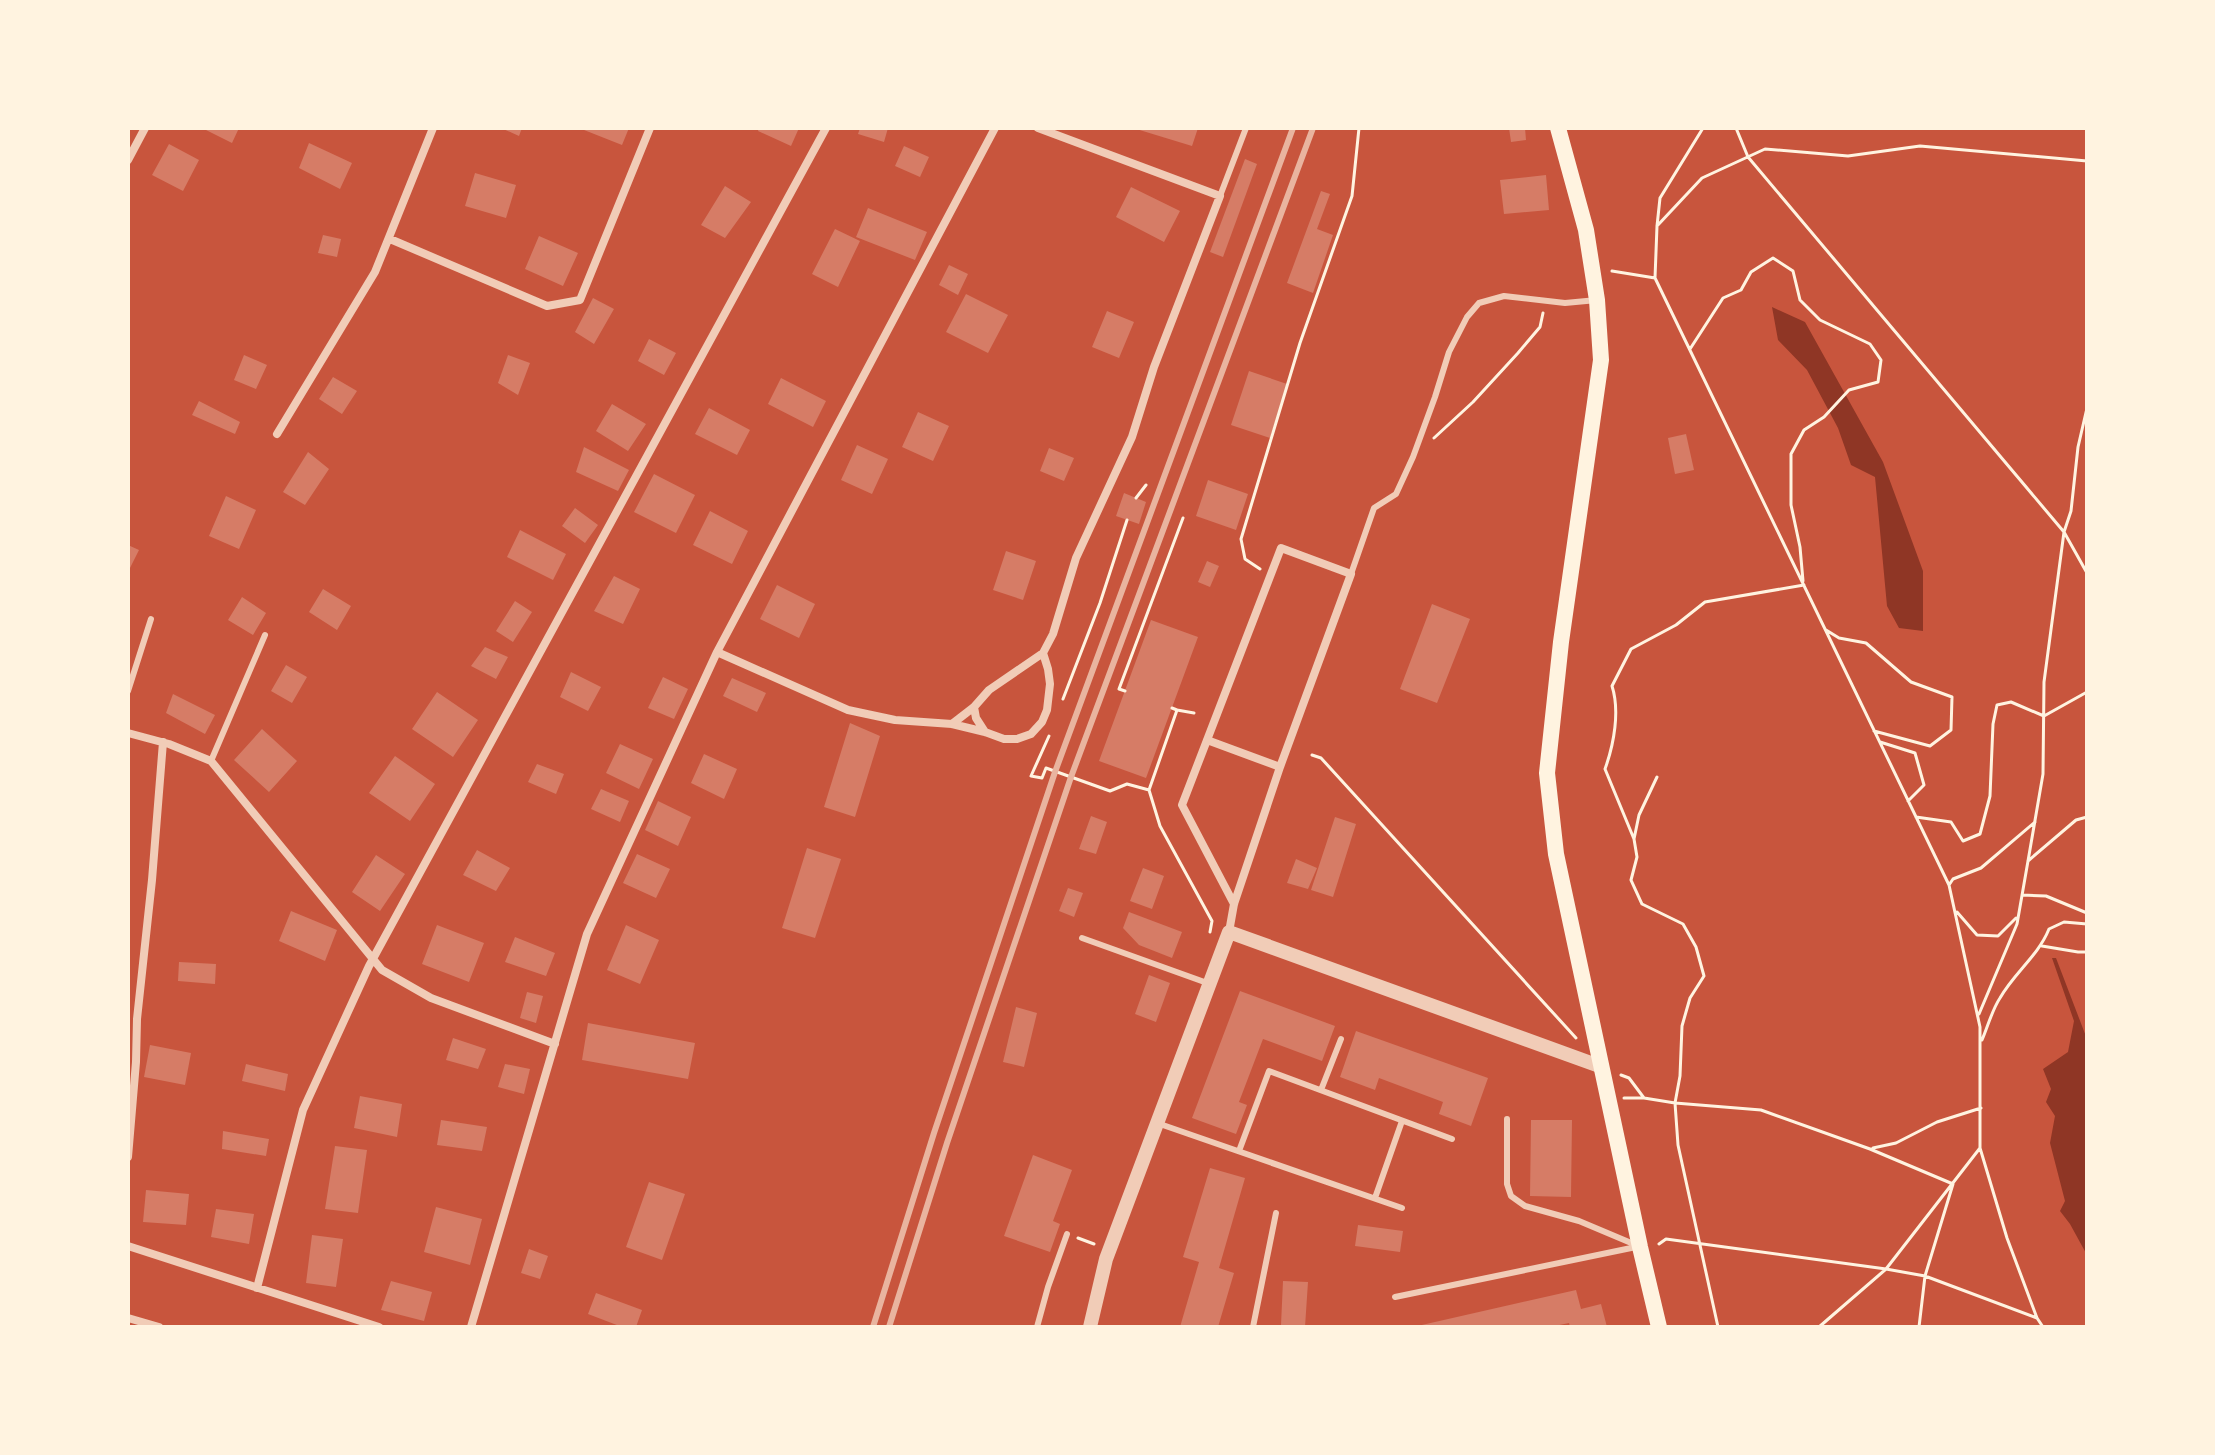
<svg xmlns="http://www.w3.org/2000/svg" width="2215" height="1455" viewBox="0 0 2215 1455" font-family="'Noto Sans',sans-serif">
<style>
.water{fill:#8f3625}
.building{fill:#d67c66}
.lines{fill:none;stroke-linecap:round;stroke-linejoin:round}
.path{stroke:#fff3e0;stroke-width:3}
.service{stroke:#f1ccb7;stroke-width:6}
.minor{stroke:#f1ccb7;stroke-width:8}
.tertiary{stroke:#f1ccb7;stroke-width:14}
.secondary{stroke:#fff3e0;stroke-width:16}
.rail{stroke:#e9b49f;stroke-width:6}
</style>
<rect width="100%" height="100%" fill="#c8553d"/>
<path class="water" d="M1772,307L1805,322L1883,462L1923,571V631L1899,628L1887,606L1875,477L1851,465L1838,428L1807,370L1778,340Z
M2052,958H2056L2087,1039V1255L2070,1224L2060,1211L2065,1201L2050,1143L2055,1116L2046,1102L2051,1089L2043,1069L2068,1052L2074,1021Z"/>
<path class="building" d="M202,128H239L232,143Z
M501,128H522L519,136Z
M579,128H629L622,145Z
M759,128H799L791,146L758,131Z
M860,128H888L884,142L858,134Z
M1133,128H1198L1192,146Z
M1509,128H1525L1526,140L1511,142Z
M309,143L352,163L340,189L299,168Z
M169,144L199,160L183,191L152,175Z
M904,146L929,157L920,177L895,166Z
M1245,159L1257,164L1223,257L1210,252Z
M475,173L516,185L506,218L465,206Z
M1546,175L1549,210L1504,214L1500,180Z
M725,186L751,202L725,238L701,225Z
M1131,187L1180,211L1164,242L1116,217Z
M1321,191L1330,194L1317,229L1333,235L1313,293L1287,283Z
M868,208L927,232L915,260L856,237Z
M835,229L860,241L838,287L812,274Z
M323,235L341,239L337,257L318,253Z
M539,236L578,253L563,286L525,269Z
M949,265L968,274L958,295L939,285Z
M966,294L1008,315L988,353L946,332Z
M593,298L614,309L594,344L575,332Z
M1107,311L1134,322L1119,358L1092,347Z
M649,339L676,353L664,375L638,361Z
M244,355L267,365L256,389L234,380Z
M508,355L530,363L518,395L498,383Z
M1249,371L1287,384L1270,438L1231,425Z
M333,377L357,391L342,414L319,399Z
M781,378L826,401L813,427L768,404Z
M199,401L240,422L235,434L192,415Z
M612,404L646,424L628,451L596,431Z
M709,408L750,430L737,455L695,434Z
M918,412L949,426L933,461L902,447Z
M1686,434L1694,470L1675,474L1668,438Z
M857,445L888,459L872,494L841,480Z
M584,447L629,470L618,491L576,472Z
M1049,448L1074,458L1064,481L1040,471Z
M308,452L329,469L305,505L283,492Z
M654,474L695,495L676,533L634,512Z
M1208,480L1248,494L1236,530L1196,516Z
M1124,493L1146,502L1139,524L1116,516Z
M226,496L256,510L239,549L209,536Z
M575,508L598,525L585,543L562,526Z
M710,511L748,531L732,564L693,545Z
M520,530L566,554L553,580L507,557Z
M128,545L139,550L128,572Z
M1006,551L1036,561L1023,600L993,590Z
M1207,561L1219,566L1210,587L1198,582Z
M614,576L640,589L623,624L594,611Z
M777,585L815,604L799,638L760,619Z
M323,589L351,606L337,630L309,612Z
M242,597L266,613L253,635L228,620Z
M515,601L532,612L513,642L496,631Z
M1432,604L1470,619L1437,703L1400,689Z
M1151,620L1198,637L1146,778L1099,761Z
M485,647L508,657L496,679L471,666Z
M286,665L307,677L292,703L271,691Z
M571,672L601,687L588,711L560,697Z
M663,677L688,689L674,719L648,708Z
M732,678L766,693L757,712L723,696Z
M437,692L478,720L453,757L412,729Z
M173,694L215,715L205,734L166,713Z
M850,723L880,736L855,817L824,807Z
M262,729L297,761L269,792L234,760Z
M620,744L653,759L639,789L606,773Z
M704,754L737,769L724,799L691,783Z
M395,756L435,784L410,821L369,793Z
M537,764L564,774L556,794L528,782Z
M601,789L629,801L620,822L591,809Z
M658,801L691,817L678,846L645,830Z
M1091,816L1107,822L1096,854L1079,849Z
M1335,817L1356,824L1333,897L1311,890Z
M807,848L841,859L815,938L782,928Z
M477,850L510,868L496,891L463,875Z
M637,854L670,869L656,898L623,883Z
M376,855L405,874L380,911L352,892Z
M1296,859L1317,868L1308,889L1287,883Z
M1143,868L1164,876L1152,909L1130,901Z
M1068,888L1083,893L1074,917L1059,911Z
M291,911L337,930L325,961L279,941Z
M1129,912L1182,932L1172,958L1139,945L1123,928Z
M437,925L484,943L469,982L422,964Z
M626,925L659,940L640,984L607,970Z
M515,937L555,953L546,976L505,962Z
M179,962L216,964L215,984L178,981Z
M1149,975L1170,983L1156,1022L1135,1014Z
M1240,991L1335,1026L1322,1061L1263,1039L1239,1102L1247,1105L1236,1134L1192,1118Z
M527,992L543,996L536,1023L520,1018Z
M1016,1007L1037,1013L1024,1067L1003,1062Z
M588,1023L695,1043L688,1079L582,1060Z
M1356,1031L1488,1078L1471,1126L1439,1114L1443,1102L1379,1078L1375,1090L1340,1077Z
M453,1038L486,1049L478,1069L446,1060Z
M150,1045L191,1053L185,1085L144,1077Z
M246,1064L288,1074L285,1091L242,1081Z
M505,1064L530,1069L524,1094L498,1087Z
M360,1096L402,1104L397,1137L354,1128Z
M441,1120L487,1127L482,1151L437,1145Z
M1531,1120H1572L1571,1197L1530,1196Z
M223,1131L269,1139L266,1156L222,1149Z
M335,1146L367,1150L358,1213L325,1209Z
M1033,1155L1072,1170L1053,1221L1060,1224L1050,1252L1004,1236Z
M1210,1168L1245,1178L1219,1268L1234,1273L1218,1327H1180L1199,1262L1183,1257Z
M649,1182L685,1194L662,1260L626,1247Z
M146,1190L189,1194L186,1225L143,1222Z
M436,1207L482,1219L470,1265L424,1252Z
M216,1209L254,1214L249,1244L211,1237Z
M1358,1225L1403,1231L1400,1252L1355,1246Z
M312,1235L343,1239L336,1287L306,1283Z
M529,1249L548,1256L540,1279L521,1273Z
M391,1281L432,1292L424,1321L381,1310Z
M1283,1281L1308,1282L1305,1327L1281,1325Z
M1576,1290L1581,1309L1601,1304L1607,1327H1570L1569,1323L1550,1327H1413Z
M596,1293L642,1310L636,1327H622L588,1314Z"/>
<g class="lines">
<path class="path" d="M1703,128L1660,198L1657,226L1655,278L1949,885L1980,1027V1148L2007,1238L2037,1318L2043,1327
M1736,128L1748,157L2064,532L2087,573
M1657,226L1702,178L1765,149L1848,156L1920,146L2087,161
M1612,271L1655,278
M1690,349L1723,298L1741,290L1751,272L1773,258L1793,271L1800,300L1820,320L1870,344L1881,360L1878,382L1849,390L1824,417L1804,430L1791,454V505L1800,547L1803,581
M1434,438L1473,402L1518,353L1540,327L1543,313
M1136,498L1146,485
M1260,569L1245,559L1241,539L1300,343L1352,196L1359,128
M1826,630L1839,638L1866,643L1911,682L1952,697L1951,730L1930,746L1874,731
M1125,691L1119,689L1183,518
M1063,699L1100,603L1127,520
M1177,710L1194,713
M1049,736L1031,776L1042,778L1046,768L1110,791L1127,784L1149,790L1160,826L1212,921L1210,932
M1880,742L1915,753L1924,785L1908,801
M1312,755L1321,758L1576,1038
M1149,790L1177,710L1172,708
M1916,817L1951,822L1963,841L1980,834L1990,796L1993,724L1997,705L2011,702L2044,716L2087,692
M1634,839L1639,815L1657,777
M2028,861L2076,820L2087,817
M1949,885L1953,879L1981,868L2035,822
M2022,895L2046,896L2087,913
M1957,912L1977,935L1998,936L2016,918
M2042,946L2078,952H2087
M1979,1014L2017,924L2028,861L2043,774L2044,682L2064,532L2071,511L2078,447L2087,408
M1982,1040C1988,1026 1992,1010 2000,998C2014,973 2038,956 2049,929L2064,922L2087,924
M1621,1075L1629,1078L1644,1098L1675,1103L1761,1110L1870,1149L1953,1184L1925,1276L1919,1327
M1624,1098H1644
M1873,1148L1896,1143L1937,1122L1981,1108
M1078,1238L1094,1244
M1659,1244L1666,1239L1886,1269L1980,1148
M1718,1327L1678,1145L1675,1103L1680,1076L1682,1026L1690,998L1704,976L1696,947L1683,924L1642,904L1631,880L1637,857L1634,839L1605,769C1614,744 1620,711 1612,686L1631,649L1676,625L1705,602L1804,585
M1819,1327L1886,1269L1925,1276L2037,1318"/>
<path class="service" d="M1220,196L1246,128
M1351,574L1374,508L1396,494L1413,457L1435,397L1449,352L1467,317L1479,303L1504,296L1565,303L1597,300
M128,691L151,619
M211,761L265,635
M1082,938L1210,984
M1321,1090L1341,1039
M1507,1119V1184L1511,1196L1525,1206L1579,1221L1636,1245
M1157,1123L1402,1208
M1239,1151L1269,1071L1452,1139
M1375,1198L1402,1121
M1395,1297L1636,1247
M1037,1327L1048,1287L1067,1234
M1253,1327L1276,1213"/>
<path class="minor" d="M128,160L145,128
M390,239L547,306L580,300L650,128
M277,434L375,272L433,128
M717,652L848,710L895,720L952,724L985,732L1004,739H1017L1031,734L1042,722L1047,710L1050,684L1048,669L1043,653
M974,707L976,718L985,732
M952,724L974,707L989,690L1043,653L1053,634L1076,558L1132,437L1154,367L1220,196L1038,128
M128,733L169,744L211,761L382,970L431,998L555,1044
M1207,740L1280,767
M1229,932L1234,904L1280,767L1351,574L1281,548L1182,805L1234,904
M128,1157L136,1062L137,1019L152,880L163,742
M128,1246L379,1327
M257,1288L303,1110L369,966L826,128
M128,1318L159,1327
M471,1327L587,934L717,652L995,128"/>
<path class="tertiary" d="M1090,1327L1106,1259L1229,932L1602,1067"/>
<path class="secondary" d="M1558,128L1586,230L1597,300L1601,360L1561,642L1547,773L1556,854L1640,1247L1659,1327"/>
<path class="rail" d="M873,1327L934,1133L1055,772L1293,128
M889,1327L947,1143L1071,777L1313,128"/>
</g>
<rect width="2215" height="1455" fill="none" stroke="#fff3e0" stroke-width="260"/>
</svg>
